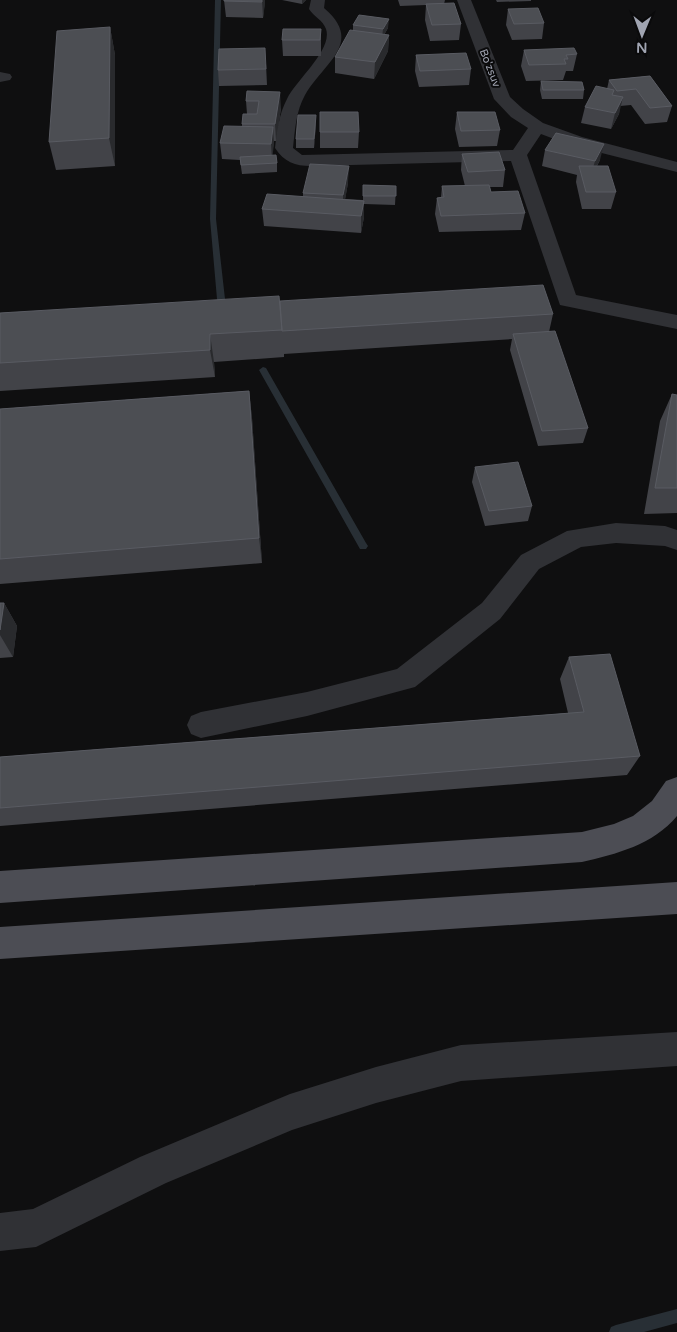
<svg xmlns="http://www.w3.org/2000/svg" width="677" height="1332" viewBox="0 0 677 1332" font-family="'Varela Round',sans-serif">
<style>
.lines{fill:none;stroke-linecap:round;stroke-linejoin:round}
.stream{fill:#282f35;fill-rule:evenodd}
.minor{fill:#303135;fill-rule:evenodd}
.major{fill:#4c4d54;fill-rule:evenodd}
.wall{fill:#424348}
.shaded-wall{fill:#292a2d}
.building{fill:#4c4e53;stroke:#595b62}
.labels{text-anchor:middle;dominant-baseline:central;stroke-width:4;stroke-linejoin:round;paint-order:stroke}
.far-street-label{font-size:11px;fill:#a0a4b1;stroke:#0a0a0b}
</style>
<rect width="100%" height="100%" fill="#0f0f10"/>
<g class="lines">
<path class="stream" d="M215,0H221L216,219L225,299L232,311L228,313H225L217,299L210,219Z
M263,367L266,368L366,543L368,546L366,549H360L259,370Z
M677,1309V1323L644,1332H609L611,1327L616,1325Z"/>
<path class="minor" d="M311,0H325L324,8C365,43 323,63 305,95C296,111 295,130 293,148L302,155L513,150L528,128L511,117L494,99L457,0H471L510,97L523,109L543,123L582,137L677,162V172L570,145L541,134L527,155L576,295L677,315V329L560,305L511,161L311,166C295,166 284,162 275,148C277,131 279,114 287,99C296,80 333,50 326,29C323,20 314,17 309,9Z
M0,72L10,74L12,77L10,80L0,82Z
M616,523L665,526L677,530V550L665,546L616,543L581,547L539,569L500,619L415,687L307,716L201,738L191,734L187,725L191,716L201,712L307,692L397,669L482,603L521,555L567,531Z
M677,1032V1066L461,1081L376,1103L292,1130L166,1183L36,1247L0,1251V1213L33,1209L140,1157L290,1094L376,1067L461,1045Z"/>
<path class="major" d="M677,777V816C653,845 616,854 582,862L0,903V871L582,832L614,824L633,816L652,801L666,781Z
M677,882V914L0,959V927Z"/>
</g>
<path class="wall" d="M224,0H265L263,18L226,17Z
M282,0H306L302,4Z
M398,0H445L444,4L461,24L459,40L430,41L425,20L426,5L400,6Z
M496,0H531V1L497,2Z
M508,9L544,23L542,39L512,40L506,25Z
M353,25L388,28L384,35H389L388,51L374,79L335,73V57L353,31Z
M110,27L115,55V166L56,170L49,142Z
M321,29V56H283L282,40Z
M524,50L577,54L573,71H566L563,80L526,81L521,66Z
M416,55L471,69L469,85L419,87L415,71Z
M266,64L267,85L219,86L218,70Z
M650,76L672,106L667,122L645,124L631,105L620,106L619,114L611,129L581,123L585,107L607,89L609,80Z
M541,81L584,90L583,99H542L540,90Z
M247,91L281,108L276,141H274L272,155L277,163V172L242,174L240,160L222,159L220,143L242,126V124L247,114L246,101Z
M457,112L500,130L497,146L459,147L455,129Z
M316,124L314,148H296V139Z
M320,132H359L358,148H320Z
M545,150L600,160L597,166L616,192L611,209H582L576,182L577,175L542,166Z
M462,154L505,170L503,187H490L491,192L525,213L521,230L439,232L435,214L437,198L441,197L442,186H465L461,170Z
M348,183L345,199L363,200V185L396,186L395,205L364,204V217L361,233L264,226L262,209L303,196V193Z
M280,301L553,314L549,332L588,428L583,443L538,446L510,350L512,339L284,354V357L214,362L215,377L0,391V313Z
M249,391L252,418L262,563L0,584V409Z
M672,394L677,395V513L644,514L660,421Z
M475,467L532,506L528,521L485,526L472,482Z
M0,603H4L17,626L13,657L0,658Z
M569,657L640,756L627,775L0,826V757L568,713L560,679Z"/>
<path class="shaded-wall" d="M262,0H265V4L263,18Z
M302,0H306L302,4Z
M389,19L388,28L382,38L383,29Z
M110,27L115,55V166L109,138Z
M389,35L388,51L374,79L375,62Z
M280,92L281,108L276,141L275,124Z
M623,97L619,114L611,129L615,113Z
M316,115V124L314,148V139Z
M273,127L274,144L272,160L271,144Z
M604,144L600,160L590,178L595,161Z
M349,166L348,183L343,212V195Z
M364,201V217L361,233V216Z
M210,334L214,362L215,377L210,350Z
M249,391L252,418L262,563L259,538Z
M4,603L17,626L13,657L0,635V630Z"/>
<path class="building" d="M224,0H262V2L224,1Z
M454,3L461,24L432,25L426,4Z
M538,8L544,23L514,24L508,9Z
M359,15L389,19L383,29L353,25Z
M110,27L109,138L49,142L57,31Z
M283,29H321L320,40H282Z
M350,30L389,35L375,62L335,57Z
M265,48L266,69L218,70L219,49Z
M574,48L577,54L566,55L568,59H564L566,64L529,65L524,50Z
M466,53L471,69L420,71L416,55Z
M650,76L672,106L650,108L636,89L617,91L609,80Z
M541,81L582,82L584,90H543Z
M596,86L614,90L612,95L623,97L615,113L585,107Z
M247,91L280,92L275,124H242L243,114H257L259,101H246Z
M320,112H358L359,132H320Z
M457,112H495L500,130L461,131Z
M298,115H316L314,139H296Z
M224,126L273,127L271,144L220,143Z
M556,133L604,144L595,161L545,150Z
M499,152L505,170L468,172L462,154Z
M276,155L277,163L241,165L240,157Z
M310,164L349,166L343,195L303,193Z
M579,166H608L616,192H586Z
M363,185L396,186V196H363Z
M489,185L491,192L518,191L525,213L441,216L437,198L444,197L442,186Z
M267,194L364,201L361,216L262,209Z
M543,285L553,314L282,331L280,301Z
M279,296L282,330L210,334V350L0,363V313Z
M555,331L588,428L542,431L513,334Z
M249,391L259,538L0,559V409Z
M672,394L677,395V488H655Z
M518,462L532,506L489,511L475,467Z
M0,603H4L0,630Z
M610,654L640,756L0,808V757L584,712L569,657Z"/>
<g class="labels">
<g class="far-street-label">
<text transform="translate(490 68) rotate(69)">Bo'zsuv</text>
</g>
</g>
<g transform="translate(642 35) rotate(181)" stroke="#0a0a0b" stroke-width="4" paint-order="stroke">
<path d="M0-4L9 19L0 12L-9 19Z" fill="#a0a4b1"/>
<text y="-8" font-size="14" font-weight="bold" text-anchor="middle" fill="#a0a4b1">N</text>
</g>
</svg>
